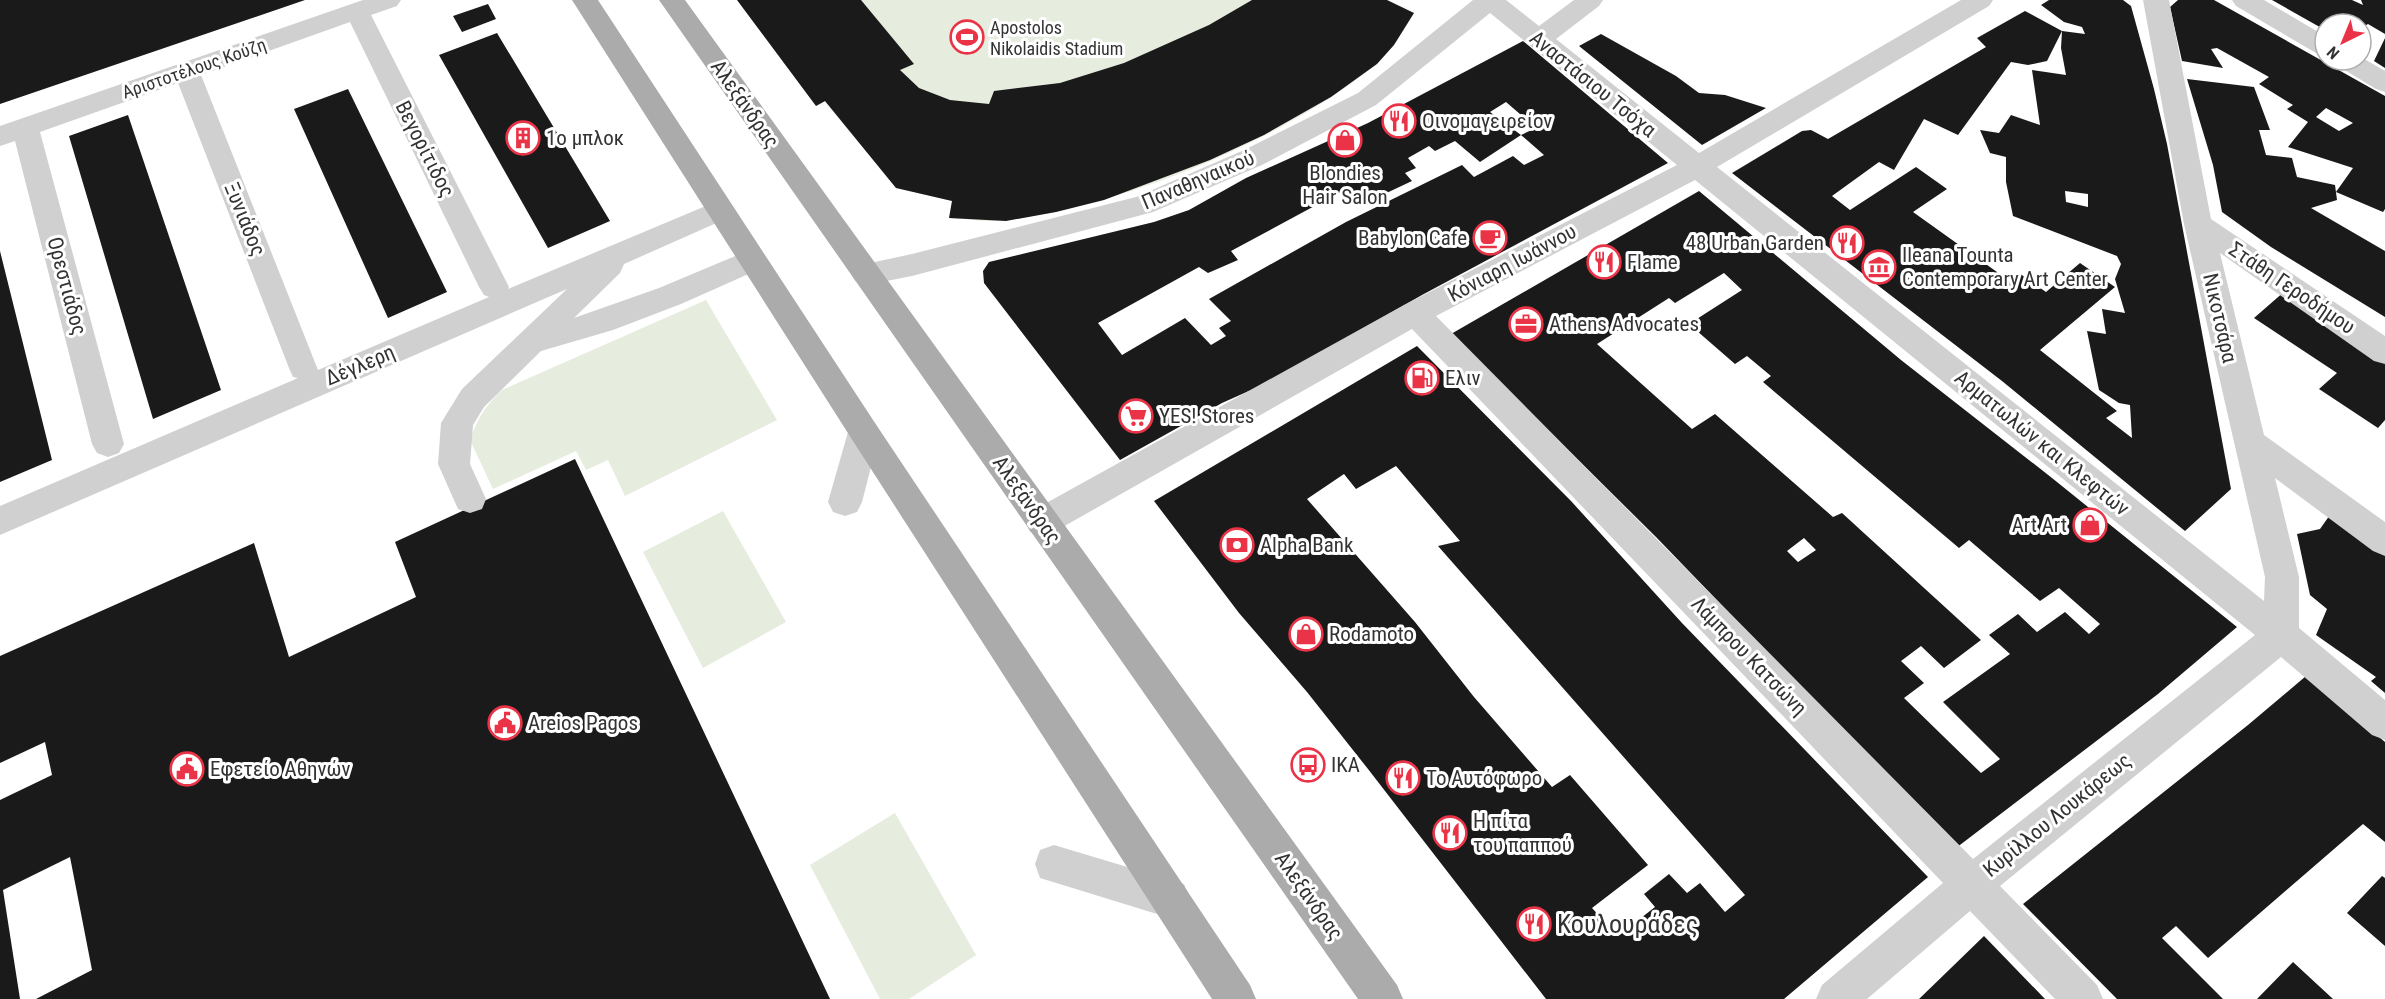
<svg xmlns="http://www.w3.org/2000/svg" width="2385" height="999" viewBox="0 0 2385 999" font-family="'Roboto Condensed',sans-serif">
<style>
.green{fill:#e6ecde}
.building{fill:#1a1a1a;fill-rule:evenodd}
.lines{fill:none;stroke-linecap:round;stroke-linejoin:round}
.minor{fill:#d0d0d0;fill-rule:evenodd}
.major{fill:#ababab;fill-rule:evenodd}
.labels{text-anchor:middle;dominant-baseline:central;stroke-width:6;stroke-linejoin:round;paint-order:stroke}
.far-poi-label{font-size:18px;fill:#333;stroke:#fff;text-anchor:start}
.far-street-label{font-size:18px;fill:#333;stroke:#fff}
.street-label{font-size:21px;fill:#333;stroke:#fff}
.poi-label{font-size:21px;fill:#333;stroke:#fff;text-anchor:start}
.near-poi-label{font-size:26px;fill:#333;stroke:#fff;text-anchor:start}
</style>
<rect width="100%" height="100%" fill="#fff"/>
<path class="green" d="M737,0H1387L1414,13C1403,31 1392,50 1376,64C1287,139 1124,205 1009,220C990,223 969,219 949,218L952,201L896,188L825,102L816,106Z
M706,300L777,420L625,496L608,460L586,470L576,451L493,489L470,440C477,419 486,405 502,390Z
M723,511L786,622L703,668L643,552Z
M895,813L976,955L909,999H880L810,865Z"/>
<path class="building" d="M0,0H305L0,104Z
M737,0H861L914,64L900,70L919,88L950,100L989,104L994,91L1060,83L1124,63L1209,25L1252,0H1387L1414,13L1394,45L1377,64L1331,97L1264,135L1210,160L1104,200L1056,212L1006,221L949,218L952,201L896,188L825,101L816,106Z
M2049,0H2123L2131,6L2154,89L2167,144L2231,489L2185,531L2002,381L1732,173L1802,131L1811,130L1828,139L1986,47L1977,38L2025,11L2062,31L2047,61L2028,65L2011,62L1958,135L1924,119L1894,170L1879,162L1832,196L1850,210L1916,167L1947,189L1913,212L2011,282L2019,273L2046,292L2080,263L2115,287L2040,350L2117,411L2106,418L2132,438L2130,405L2119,403L2099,390L2087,331L2106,334L2102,309L2125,313L2115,279L2121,264L2117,256L2013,216L2006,182V157L1990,153L1980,130L1999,133L2011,115L2040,125L2032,70L2066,75L2061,48L2062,31L2085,34L2082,27L2064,22L2041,5ZM2065,191L2088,194V207L2066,202Z
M2178,0H2214L2385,96V209L2383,212L2336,192L2353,168L2288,147L2308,122L2287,109L2293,105L2259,84L2269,77L2217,48L2211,49L2223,68L2182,61L2170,7ZM2326,108L2353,123L2339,131L2316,117Z
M2272,0H2352L2363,5L2361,0H2385V34L2368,24L2361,28V24H2325V30Z
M488,4L496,19L462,32L453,16Z
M497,33L610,221L548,248L439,55Z
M1601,34L1676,76L1699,93L1725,95L1766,108L1702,145L1579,46Z
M2385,38V68L2374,61Z
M1523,41L1668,163L1422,295L1269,382L1222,403L1120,460L984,283L983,271L989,262L1154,222L1189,210L1246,178L1368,123ZM1506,102L1536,128L1521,135L1544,155L1524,165L1513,156L1474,177L1462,165L1346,222L1209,299L1231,321L1219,328L1226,336L1211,345L1185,318L1122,355L1098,323L1199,267L1208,273L1238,260L1231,251L1346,189L1361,205L1412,181L1405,173L1416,168L1408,158L1429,146L1435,151L1455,141L1480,162L1521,135L1490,112Z
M2187,79L2254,87L2270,130H2259L2266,155L2292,158L2297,177L2335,185L2337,200L2311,208L2385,251V317L2271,247L2222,212L2213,165Z
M348,89L447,292L388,318L294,109Z
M128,115L221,390L153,419L69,136Z
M1699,191L1901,360L2052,478L2237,627L2158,694L1956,848L1656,537L1451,334ZM1724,273L1742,290L1689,324L1735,364L1747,356L1771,376L1763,382L1959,548L1969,540L2040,601L2059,588L2100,624L2089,634L2065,612L2037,632L2018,614L1989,635L2010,654L1943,702L2000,759L1981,773L1904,698L1924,683L1901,661L1921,646L1944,668L1981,640L1842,513L1833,517L1715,414L1692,429L1597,344L1669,298L1675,303ZM1804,538L1816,550L1798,562L1787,551Z
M0,251L52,460L0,482Z
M2285,291L2385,358V420L2378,428L2319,389L2337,373L2254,318Z
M1417,346L1571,501L1682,623L1928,877L1784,999H1546L1368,769L1307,692L1239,613L1154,501ZM1396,466L1460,541L1438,546L1745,895L1725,912L1700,883L1687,893L1669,874L1644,894L1655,907L1618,936L1592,908L1648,865L1570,775L1552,787L1474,697L1415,622L1307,499L1344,474L1356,489Z
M575,459L830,999H36L92,970L70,857L3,890L20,999H0V800L52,775L45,742L0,763V656L254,543L289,657L416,597L395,542Z
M2332,512L2385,553V693L2371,681L2376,677L2316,635L2327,609L2310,595L2297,534L2320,529Z
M2306,676L2385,742V842L2363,824L2208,958L2176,926L2162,938L2223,999H2117L2023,904L2248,725Z
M2382,876L2385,878V946L2347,913Z
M1984,936L2045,999H1919Z
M2293,962L2333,999H2257Z"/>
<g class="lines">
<path class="minor" d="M363,0H401L397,6L371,15L509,287L508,289L720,200L730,203L734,210L730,217L624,264L620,273L574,318L659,288L752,249L762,252L767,260L762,268L681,304L613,330L541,351L484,407L473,425L470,464L486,499L482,509L470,513L458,509L438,464L441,423L462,389L567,289L0,535V506L298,378L293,377L289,368L178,83L40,132L124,444L119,453L108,457L97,453L92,444L15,141L0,146V126ZM350,22L479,287L484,295L489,297L318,370L201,75Z
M1473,0H1506L1539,26L1574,0H1603L1599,6L1556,39L1699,153L1961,0H1993L1989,6L1717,167L2264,601L2265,577L2184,224L2143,0H2169L2211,219L2385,336V364L2374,361L2220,253L2264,435L2385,522V556L2373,551L2275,478L2299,577V628L2385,700V740L2372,735L2281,657L2000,886L2097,985L2103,999H2055L1970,911L1867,999H1816L1822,985L1943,883L1412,329L1054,532L1042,536L1030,532L1025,522L1030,512L1404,305L1677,165L1490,13L1376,105L1262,165L1153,212L912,276L866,285L856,282L851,274L856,266L912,254L1136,197L1242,151L1358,93ZM1695,180L2255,635L1973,859L1436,316Z
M2232,0H2264L2325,36V56L2316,53L2236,6Z
M2361,57L2385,71V92L2376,89L2338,66L2334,60H2361Z
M864,419L875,423L880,432L862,502L857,512L845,516L833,512L828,502L848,432L853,423Z
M1054,845L1184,884L1190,898L1184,912L1170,918L1040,878L1035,864L1040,850Z"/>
<path class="major" d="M572,0H598L875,423L1250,985L1256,999H1212L853,441Z
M659,0H685L1397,985L1403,999H1358Z"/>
</g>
<defs>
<g id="stadium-ring" transform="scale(1.725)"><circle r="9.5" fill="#fff" stroke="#eb3347" stroke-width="1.5"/><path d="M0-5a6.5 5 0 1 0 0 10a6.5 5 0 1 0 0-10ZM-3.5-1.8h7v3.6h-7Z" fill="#eb3347"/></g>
<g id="restaurant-ring" transform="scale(1.725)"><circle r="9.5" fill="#fff" stroke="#eb3347" stroke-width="1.5"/><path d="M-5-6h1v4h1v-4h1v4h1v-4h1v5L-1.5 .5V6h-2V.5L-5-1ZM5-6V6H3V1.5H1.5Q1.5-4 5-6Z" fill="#eb3347"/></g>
<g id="building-ring" transform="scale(1.725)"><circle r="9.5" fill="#fff" stroke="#eb3347" stroke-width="1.5"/><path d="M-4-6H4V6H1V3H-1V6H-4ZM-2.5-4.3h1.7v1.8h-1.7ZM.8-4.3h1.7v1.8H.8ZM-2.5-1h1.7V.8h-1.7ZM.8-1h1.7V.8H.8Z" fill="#eb3347"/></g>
<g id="shop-ring" transform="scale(1.725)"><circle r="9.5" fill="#fff" stroke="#eb3347" stroke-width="1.5"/><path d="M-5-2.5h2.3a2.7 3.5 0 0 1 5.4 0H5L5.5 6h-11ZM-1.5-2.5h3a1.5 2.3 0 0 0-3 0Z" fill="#eb3347"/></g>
<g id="cafe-ring" transform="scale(1.725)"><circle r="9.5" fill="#fff" stroke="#eb3347" stroke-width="1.5"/><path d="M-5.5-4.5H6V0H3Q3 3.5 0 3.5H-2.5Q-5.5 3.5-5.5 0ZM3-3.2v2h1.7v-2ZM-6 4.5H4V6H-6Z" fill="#eb3347"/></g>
<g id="museum-ring" transform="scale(1.725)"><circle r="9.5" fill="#fff" stroke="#eb3347" stroke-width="1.5"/><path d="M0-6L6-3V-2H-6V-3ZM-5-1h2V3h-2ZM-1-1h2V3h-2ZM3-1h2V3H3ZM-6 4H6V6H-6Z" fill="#eb3347"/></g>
<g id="office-ring" transform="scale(1.725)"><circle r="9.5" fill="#fff" stroke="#eb3347" stroke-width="1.5"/><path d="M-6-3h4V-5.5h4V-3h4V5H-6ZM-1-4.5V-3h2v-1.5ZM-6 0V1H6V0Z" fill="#eb3347"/></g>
<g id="fuel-ring" transform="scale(1.725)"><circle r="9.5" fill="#fff" stroke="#eb3347" stroke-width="1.5"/><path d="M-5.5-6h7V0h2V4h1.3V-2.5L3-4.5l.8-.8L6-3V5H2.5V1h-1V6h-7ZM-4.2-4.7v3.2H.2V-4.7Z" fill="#eb3347"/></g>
<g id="supermarket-ring" transform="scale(1.725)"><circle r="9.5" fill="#fff" stroke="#eb3347" stroke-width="1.5"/><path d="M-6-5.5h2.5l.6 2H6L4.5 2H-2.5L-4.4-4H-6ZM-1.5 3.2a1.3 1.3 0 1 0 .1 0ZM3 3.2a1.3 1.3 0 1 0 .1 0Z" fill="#eb3347"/></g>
<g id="bank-ring" transform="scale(1.725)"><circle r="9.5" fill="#fff" stroke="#eb3347" stroke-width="1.5"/><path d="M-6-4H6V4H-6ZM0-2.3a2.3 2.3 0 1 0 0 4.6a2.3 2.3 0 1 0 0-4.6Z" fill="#eb3347"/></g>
<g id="civic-ring" transform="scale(1.725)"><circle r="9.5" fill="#fff" stroke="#eb3347" stroke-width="1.5"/><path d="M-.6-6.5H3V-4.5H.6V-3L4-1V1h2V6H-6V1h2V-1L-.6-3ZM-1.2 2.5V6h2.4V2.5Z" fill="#eb3347"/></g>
<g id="bus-ring" transform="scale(1.725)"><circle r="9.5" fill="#fff" stroke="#eb3347" stroke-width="1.5"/><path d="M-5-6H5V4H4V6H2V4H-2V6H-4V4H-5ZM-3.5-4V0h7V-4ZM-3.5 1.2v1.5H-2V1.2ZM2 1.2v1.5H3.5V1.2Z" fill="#eb3347"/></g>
</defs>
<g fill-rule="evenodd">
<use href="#stadium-ring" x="967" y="37"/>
<use href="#restaurant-ring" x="1399" y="121"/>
<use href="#building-ring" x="523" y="138"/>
<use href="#shop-ring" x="1345" y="140"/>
<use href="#cafe-ring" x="1490" y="238"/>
<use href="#restaurant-ring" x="1847" y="243"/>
<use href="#restaurant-ring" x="1604" y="262"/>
<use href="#museum-ring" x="1879" y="267"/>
<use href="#office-ring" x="1526" y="324"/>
<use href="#fuel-ring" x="1422" y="378"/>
<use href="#supermarket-ring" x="1136" y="416"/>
<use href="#shop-ring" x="2090" y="525"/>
<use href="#bank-ring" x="1237" y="545"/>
<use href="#shop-ring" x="1306" y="634"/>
<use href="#civic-ring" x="505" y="723"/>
<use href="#bus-ring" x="1308" y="765"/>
<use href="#civic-ring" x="187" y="769"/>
<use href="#restaurant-ring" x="1403" y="778"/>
<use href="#restaurant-ring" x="1450" y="833"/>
<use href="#restaurant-ring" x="1534" y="924"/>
</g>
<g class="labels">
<g class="far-poi-label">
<text x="990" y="27">Apostolos<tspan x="990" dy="21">Nikolaidis Stadium</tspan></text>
</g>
<g class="far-street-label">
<text transform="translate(194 68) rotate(-19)">Αριστοτέλους Κούζη</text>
</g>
<g class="street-label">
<text transform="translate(1593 84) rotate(39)">Αναστάσιου Τσόχα</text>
<text transform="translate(745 104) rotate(55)">Αλεξάνδρας</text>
<text transform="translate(425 149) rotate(63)">Βεγορίτιδος</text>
<text transform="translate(1198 180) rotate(-23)">Παναθηναικού</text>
<text transform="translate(245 219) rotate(68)">Ξυνιάδος</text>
<text transform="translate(1512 263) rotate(-28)">Κόνιαρη Ιωάννου</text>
<text transform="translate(67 286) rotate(75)">Ορεστιάδος</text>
<text transform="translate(2292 288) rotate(34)">Στάθη Γεροδήμου</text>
<text transform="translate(2220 318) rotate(77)">Νικοτσάρα</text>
<text transform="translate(360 365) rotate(-23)">Δέγλερη</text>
<text transform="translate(2042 443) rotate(39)">Αρματωλών και Κλεφτών</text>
<text transform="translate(1027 500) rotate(55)">Αλεξάνδρας</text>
<text transform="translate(1749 656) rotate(46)">Λάμπρου Κατσώνη</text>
<text transform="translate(2057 815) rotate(-39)">Κυρίλλου Λουκάρεως</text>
<text transform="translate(1309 896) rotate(55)">Αλεξάνδρας</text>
</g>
<g class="poi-label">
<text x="1422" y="121">Οινομαγειρείον</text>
<text x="546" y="138">1ο μπλοκ</text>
<text x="1345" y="173" text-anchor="middle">Blondies<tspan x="1345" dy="24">Hair Salon</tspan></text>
<text x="1467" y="238" text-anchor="end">Babylon Cafe</text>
<text x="1824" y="243" text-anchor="end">48 Urban Garden</text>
<text x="1902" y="255">Ileana Tounta<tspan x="1902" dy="24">Contemporary Art Center</tspan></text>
<text x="1627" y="262">Flame</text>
<text x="1549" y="324">Athens Advocates</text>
<text x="1445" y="378">Ελιν</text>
<text x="1159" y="416">YES! Stores</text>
<text x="2067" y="525" text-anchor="end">Art Art</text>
<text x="1260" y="545">Alpha Bank</text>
<text x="1329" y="634">Rodamoto</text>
<text x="528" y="723">Areios Pagos</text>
<text x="1331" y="765">ΙΚΑ</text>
<text x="210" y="769">Εφετείο Αθηνών</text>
<text x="1426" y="778">Το Αυτόφωρο</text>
<text x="1473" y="821">Η πίτα<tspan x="1473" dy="24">του παππού</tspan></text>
</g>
<g class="near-poi-label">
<text x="1557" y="924">Κουλουράδες</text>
</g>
</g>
<g transform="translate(2343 42) rotate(223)"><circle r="28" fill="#ffffff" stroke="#adadad" stroke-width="1.5"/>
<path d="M0-4.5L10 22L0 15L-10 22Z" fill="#eb3347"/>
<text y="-9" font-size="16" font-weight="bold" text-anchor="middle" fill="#333333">N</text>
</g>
</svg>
